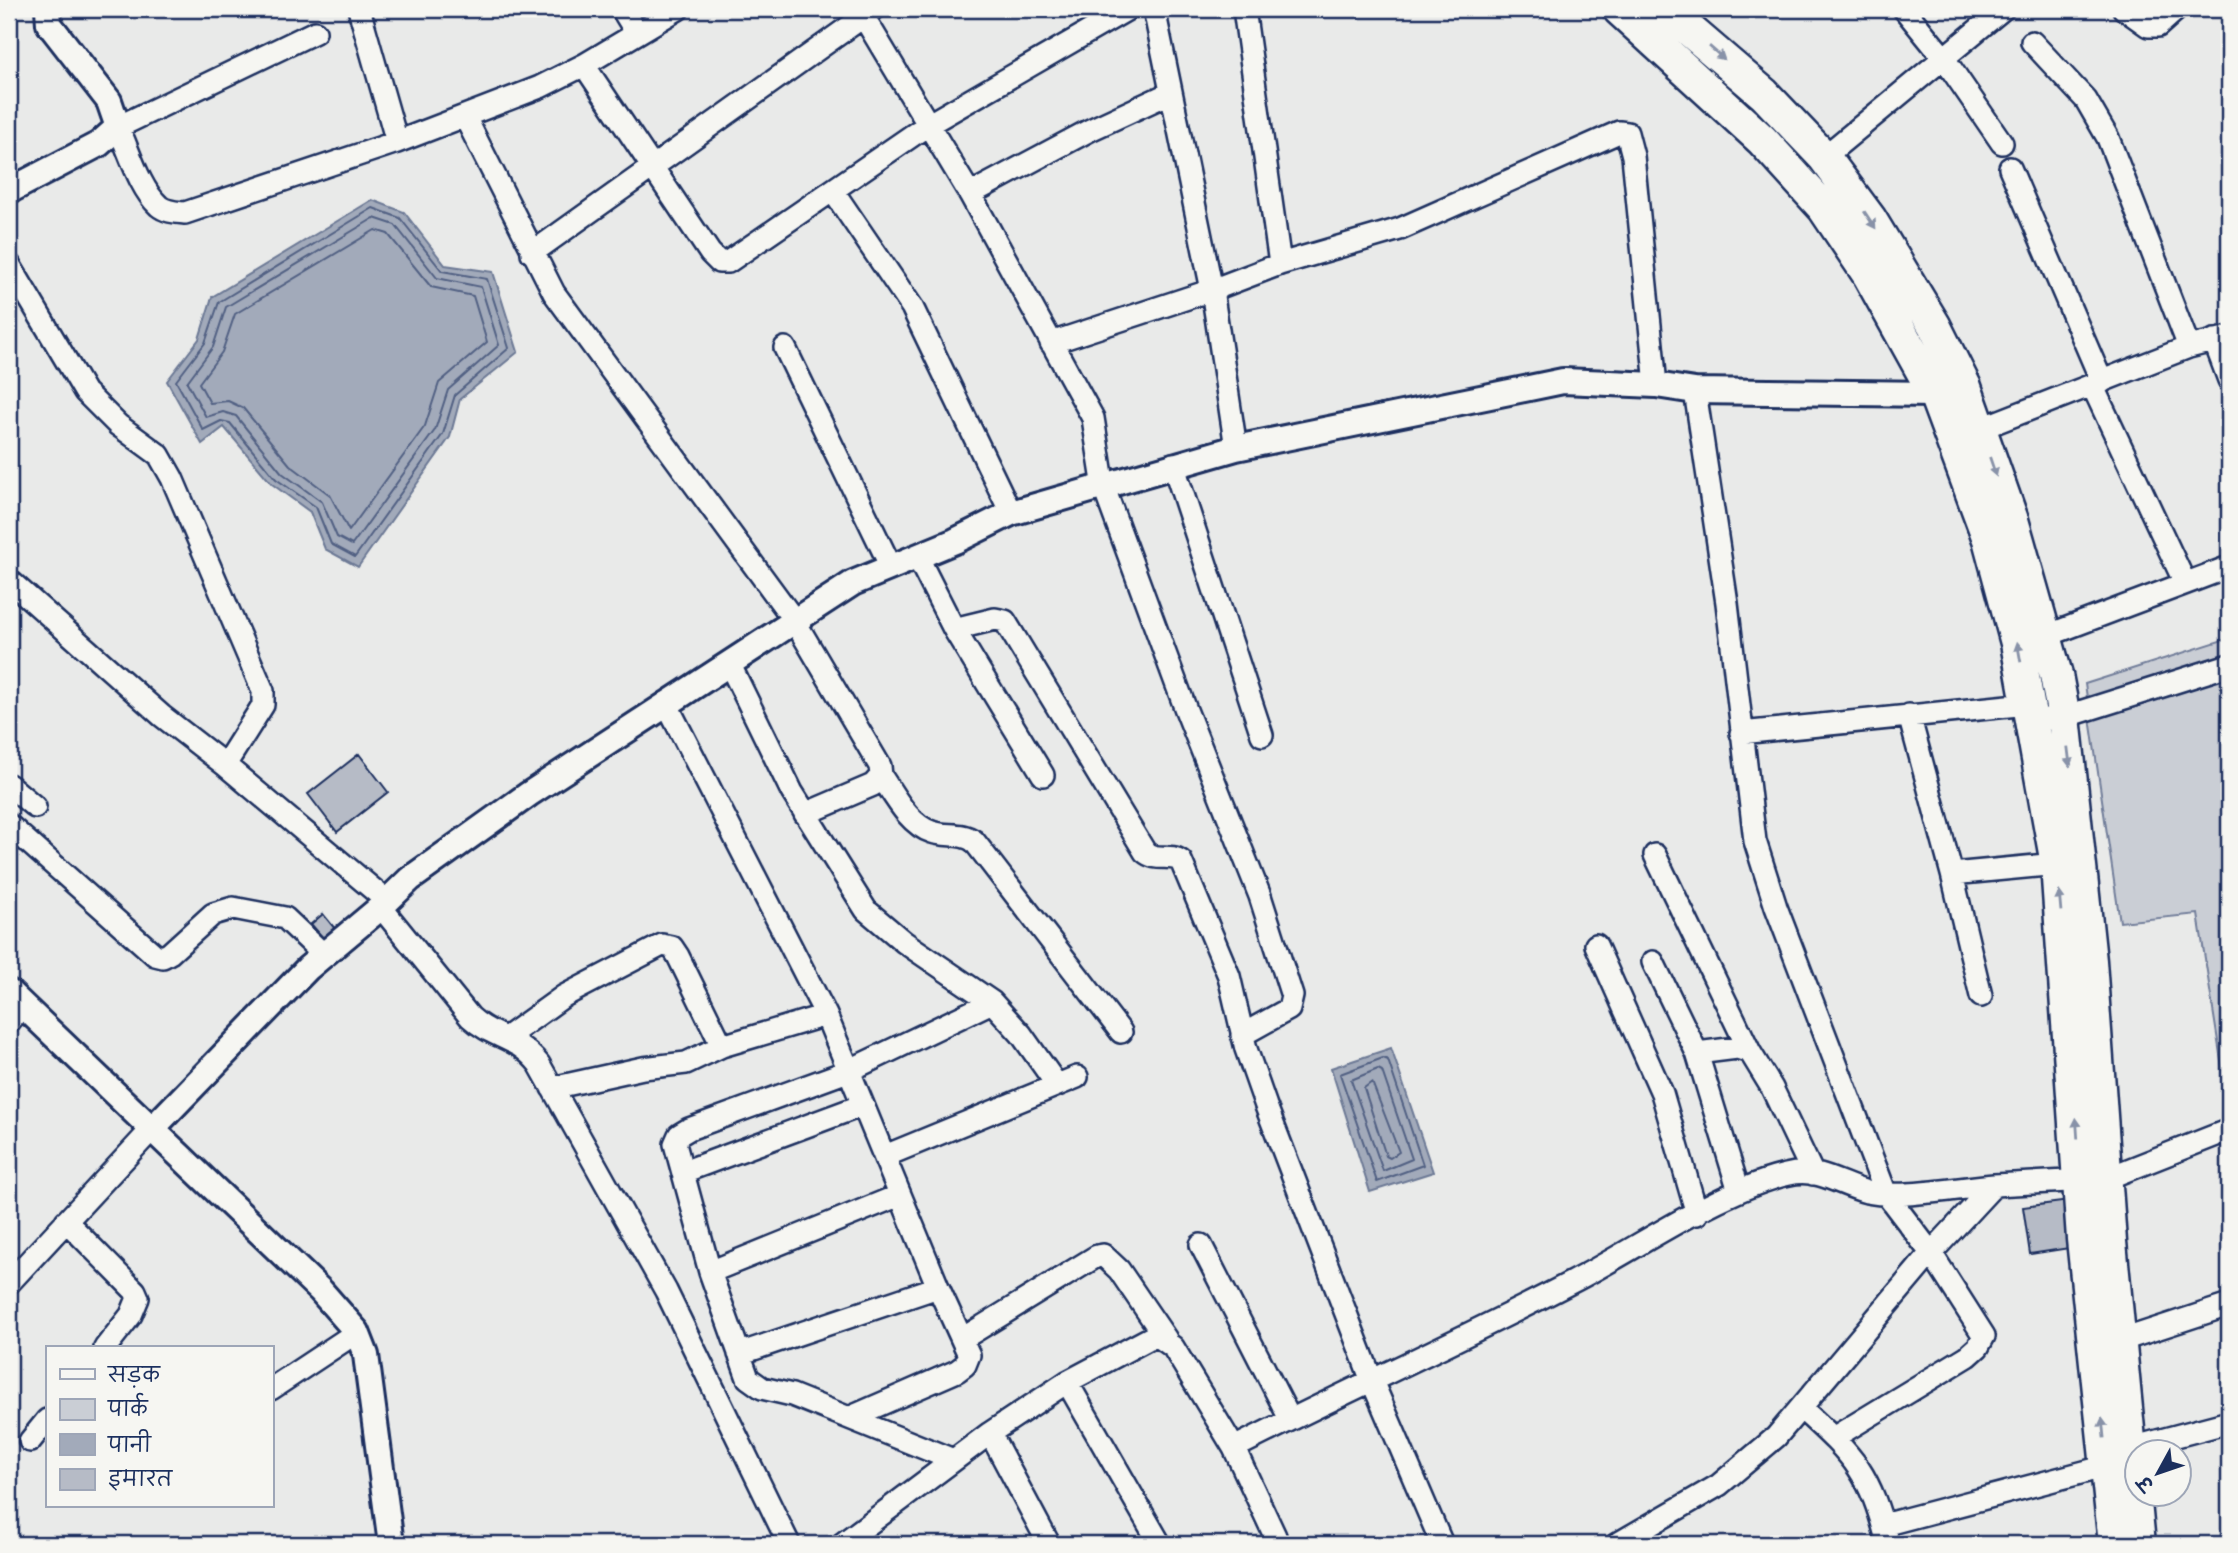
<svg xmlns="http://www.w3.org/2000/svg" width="2238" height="1553" viewBox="0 0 2238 1553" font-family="Caveat,'Playpen Sans Deva',sans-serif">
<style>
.green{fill:#caced5;stroke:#727e9a;stroke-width:2}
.water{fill:#a2aaba;stroke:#6c7995;stroke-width:2}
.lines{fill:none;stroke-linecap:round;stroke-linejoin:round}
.shore{stroke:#516083;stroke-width:2}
.building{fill:#b6bbc6;stroke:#1b2f5e;stroke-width:2}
.minor-casing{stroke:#1b2f5e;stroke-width:26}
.tertiary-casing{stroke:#1b2f5e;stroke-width:30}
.primary-casing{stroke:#1b2f5e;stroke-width:37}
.minor{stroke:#f6f6f2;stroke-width:21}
.tertiary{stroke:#f6f6f2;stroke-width:24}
.primary{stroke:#f6f6f2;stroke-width:32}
.oneway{fill:#8892a8}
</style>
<rect width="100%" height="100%" fill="#e9eae9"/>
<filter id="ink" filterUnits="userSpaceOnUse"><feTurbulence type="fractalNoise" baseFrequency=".0143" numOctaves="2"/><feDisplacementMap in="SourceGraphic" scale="14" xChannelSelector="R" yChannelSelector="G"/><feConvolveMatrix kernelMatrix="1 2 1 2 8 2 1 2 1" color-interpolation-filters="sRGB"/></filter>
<g filter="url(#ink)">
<path class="green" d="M2229,638V1085L2225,1086L2198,914L2120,922L2085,684Z"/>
<path class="water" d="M372,200L404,212L445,265L493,272L518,352L460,399L450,437L358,567L325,549L310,512L272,484L224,427L202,444L167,381L199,339L212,297Z
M1391,1048L1433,1172L1370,1192L1331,1068Z"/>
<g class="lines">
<path class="shore" d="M373,208L400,218L442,271L487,279L509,348L455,395L443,434L355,557L331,544L316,507L276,479L230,423L221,421L203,430L176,381L205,343L219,302Z
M374,218L395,225L437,278L481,287L499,345L448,390L435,430L352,545L337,537L322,502L282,473L236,416L223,412L206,417L187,382L213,347L226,307Z
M375,230L388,234L431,287L473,296L487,342L439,383L425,426L349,531L330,495L290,465L243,408L228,401L210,403L199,383L222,352L235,314Z
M1383,1058L1388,1060L1423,1165L1377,1182L1340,1074Z
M1378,1069L1382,1071L1412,1159L1383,1171L1351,1080Z
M1372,1082L1399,1152L1390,1158L1386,1156L1364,1088Z"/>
</g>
<path class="building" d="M359,754L388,792L337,832L308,794Z
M323,914L340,935L329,945L311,924Z
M2069,1201L2076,1247L2030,1254L2023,1207Z"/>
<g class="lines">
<g class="minor-casing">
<path id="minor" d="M622,9L636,32
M859,9L970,194L1093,418L1104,488L1186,710L1260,896L1292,996L1289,1009L1242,1035
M1154,9L1212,290L1236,448
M1244,9L1280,264
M1904,9L1943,57L2002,143
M2124,9L2148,26H2158L2177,9
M315,32L118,127C129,150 139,188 159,206C166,212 176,212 185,213L397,142L359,9
M2032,42L2086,100L2108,138L2189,347
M584,65L710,253L719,262H728L929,124L1128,9
M465,117L554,293L794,620L880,766L881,776L873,785L805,814
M397,142L540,87L584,65L678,9
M1824,157L2003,9
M2010,168L2102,382
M833,191L912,307L1011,513
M970,194L1090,130L1170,93
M532,253L874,9
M9,264L85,392L118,425L159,455L172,478L263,691V705L225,765
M2214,340L2229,380
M1051,343L1212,290L1280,264L1400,229L1619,132L1627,133L1633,156L1656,385
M785,348L891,567
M2093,387L2185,583
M1695,391L1727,603L1755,841L1776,907L1886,1194L1931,1253L1984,1336L1978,1347L1968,1356L1833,1438
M1969,433L2189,347L2229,337
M1173,464L1262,735
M917,556L954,629L995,619L1005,621L1145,852C1156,862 1170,853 1181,861L1229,976L1246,1049L1266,1106L1372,1381L1442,1544
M9,580L162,716L225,765L387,901
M954,629L1043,775
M2046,636L2229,567
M729,663L792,792L866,910L904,942L992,1002L1021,1034L1057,1085
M666,703L826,1015
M1909,715L1952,874L1981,996
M2031,721L2064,717L2229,665
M1741,733L2028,704
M881,776C894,795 909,825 932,832C947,837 961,832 974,841L1121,1032
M9,785L35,807
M9,825L155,955L163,957L170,953L213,914L233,908L285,918L324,955
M1655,855L1750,1052
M1952,874L2057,864
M381,907L470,1017C495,1040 514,1034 539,1064L666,1291L789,1544
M1596,945L1662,1093L1697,1214
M1653,962L1697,1053L1739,1191
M9,1022L22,1006
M507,1037L564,996L662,945L672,947L678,956L722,1046
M1697,1053L1737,1048L1750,1052L1772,1088L1813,1174
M552,1088L643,1068L686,1063L722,1046L826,1015L938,1287L969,1355L965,1365L957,1371L849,1418
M885,1156L1077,1077
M683,1172L863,1105
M66,1221L135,1291L138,1298L131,1315L105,1348
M1201,1245L1290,1419
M710,1272L900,1195
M9,1283L153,1128
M962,1339L1097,1256L1103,1255L1119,1270L1166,1339
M2119,1341L2229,1305
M739,1354L938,1287
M1067,1382L1160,1544
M271,1389L357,1332
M1802,1409C1856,1458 1870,1473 1888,1544
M990,1433L1049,1544
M30,1441L47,1420
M1234,1448C1346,1391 1461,1340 1572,1282C1637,1249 1726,1185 1795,1173C1819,1169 1844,1186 1867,1192C1899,1199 1959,1188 1994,1185
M2131,1448L2229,1422
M951,1459L792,1395L762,1388L748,1378L710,1272L675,1144L679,1135L689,1129L848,1071L992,1002
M1883,1525L2107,1466
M842,1544L990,1433L1067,1382L1150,1338L1159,1337L1173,1347L1234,1448L1275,1536L1270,1544
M1617,1544L1719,1485L1776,1437L1931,1253L1994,1185L2105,1179L2229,1130"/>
</g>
<g class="tertiary-casing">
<path id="tertiary" d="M9,191L99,144L118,127L109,101L49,24L48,9
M9,992L321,1291L357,1332L366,1355L391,1544
M153,1128L308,968L381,907L410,879L529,794L853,583L955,541L1011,513L1236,448L1563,381L1656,385L1695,391L1935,394L1947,391"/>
</g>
<g class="primary-casing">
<path id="primary" d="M1619,9L1762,140L1824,208L1869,275L1935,394L1989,539L2017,643L2057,864L2083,1239L2115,1544
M1665,9L1764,94L1824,157L1870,219L1934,325L1965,387L2012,520L2056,675L2064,717L2090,961L2110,1242L2139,1544"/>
</g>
<use href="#minor" class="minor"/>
<use href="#tertiary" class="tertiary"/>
<use href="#primary" class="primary"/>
</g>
<defs><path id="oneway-solid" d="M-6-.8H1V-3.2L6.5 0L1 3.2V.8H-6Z" transform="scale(1.75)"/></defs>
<g class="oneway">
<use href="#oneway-solid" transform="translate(1717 53) rotate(41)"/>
<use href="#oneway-solid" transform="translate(1870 220) rotate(56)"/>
<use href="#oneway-solid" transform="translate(1993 467) rotate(71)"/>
<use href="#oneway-solid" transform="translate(2019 652) rotate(-100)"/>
<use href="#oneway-solid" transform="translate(2069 757) rotate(83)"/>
<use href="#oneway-solid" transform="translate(2060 901) rotate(-95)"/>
<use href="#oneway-solid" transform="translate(2077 1128) rotate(-94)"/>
<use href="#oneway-solid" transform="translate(2103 1428) rotate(-96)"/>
</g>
</g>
<rect width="2238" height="1553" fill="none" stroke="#f6f6f2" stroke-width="35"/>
<rect x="18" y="18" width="2203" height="1518" fill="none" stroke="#1b2f5e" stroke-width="2.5" filter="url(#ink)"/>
<rect x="46" y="1346" width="228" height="161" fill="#f6f6f2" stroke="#9ea6b7" stroke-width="2"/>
<rect x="60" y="1369" width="35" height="10" fill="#f6f6f2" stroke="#9ea6b7" stroke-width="2"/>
<text x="108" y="1382" font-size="21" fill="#1b2f5e">सड़क</text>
<rect x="60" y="1399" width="35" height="21" fill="#caced5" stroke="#9ea6b7" stroke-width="2"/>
<text x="108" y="1416" font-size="21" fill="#1b2f5e">पार्क</text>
<rect x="60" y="1434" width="35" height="21" fill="#a2aaba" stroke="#9ea6b7" stroke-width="2"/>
<text x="108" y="1452" font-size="21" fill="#1b2f5e">पानी</text>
<rect x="60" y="1469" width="35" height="21" fill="#b6bbc6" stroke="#9ea6b7" stroke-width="2"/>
<text x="108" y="1486" font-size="21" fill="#1b2f5e">इमारत</text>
<g transform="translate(2158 1473) rotate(230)"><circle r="33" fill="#f6f6f2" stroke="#9ea6b7" stroke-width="2"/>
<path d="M0-5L12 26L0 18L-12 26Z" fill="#1b2f5e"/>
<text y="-10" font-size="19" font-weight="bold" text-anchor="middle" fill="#1b2f5e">उ</text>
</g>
</svg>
